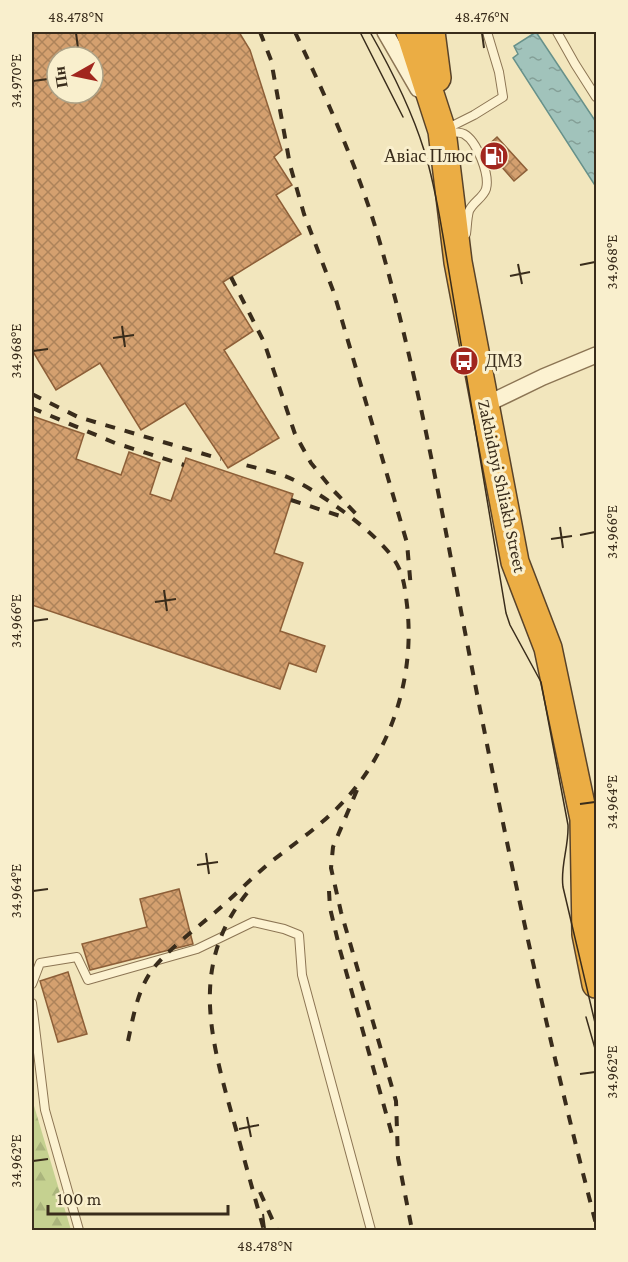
<svg xmlns="http://www.w3.org/2000/svg" width="628" height="1262" viewBox="0 0 628 1262" font-family="'Crimson Pro',serif">
<style>
.forest{fill:url(#forest-firs)}
.water{fill:url(#water-ripples);stroke:#67918a;stroke-width:1.5}
.building{fill:url(#building-cross-hatch);stroke:#8d5f38;stroke-width:1.5;fill-rule:evenodd}
.lines{fill:none;stroke-linecap:round;stroke-linejoin:round}
.lane-casing{stroke:#8c7554;stroke-width:10}
.street-casing{stroke:#8c7554;stroke-width:18}
.highway-casing{stroke:#594329;stroke-width:30}
.lane{stroke:#fcf2d1;stroke-width:8}
.street{stroke:#fcf2d1;stroke-width:15}
.highway{stroke:#ebad44;stroke-width:27}
.tram{stroke:#392c1b;stroke-width:1.5}
.rail{stroke:#392c1b;stroke-width:4;stroke-dasharray:10 10;stroke-linecap:butt}
.ticks{fill:none;stroke:#392c1b;stroke-width:2}
.labels{text-anchor:middle;dominant-baseline:central;stroke-width:6;stroke-linejoin:round;paint-order:stroke}
.poi-label{font-size:18px;fill:#392c1b;stroke:#f9efcd;text-anchor:end}
.street-label{font-size:18px;fill:#392c1b;stroke:#f9efcd}
.neatline{fill:none;stroke:#392c1b;stroke-width:2}
.ticks-label{font-size:15px;text-anchor:middle;fill:#392c1b}
</style>
<defs>
<pattern id="forest-firs" width="22" height="20" patternUnits="userSpaceOnUse" patternTransform="scale(1.5)"><rect width="22" height="20" fill="#c5d190"/><path d="M5 1l3.5 6h-7zM16 11l3.5 6h-7z" fill="#aab47c"/></pattern>
<pattern id="water-ripples" width="26" height="14" patternUnits="userSpaceOnUse" patternTransform="scale(1.5)"><rect width="26" height="14" fill="#a1c3bb"/><path d="M2 4q2-2 4 0t4 0M15 11q2-2 4 0t4 0" fill="none" stroke="#849f97"/></pattern>
<pattern id="building-cross-hatch" width="8" height="8" patternUnits="userSpaceOnUse" patternTransform="scale(1.5)"><rect width="8" height="8" fill="#d4a06f"/><path d="M0 0l8 8M0 8l8-8" fill="none" stroke="#ad835a"/></pattern>
</defs>
<rect width="100%" height="100%" fill="#f2e6bd"/>
<path class="forest" d="M32,1099L71,1230H32Z"/>
<path class="water" d="M536,32L596,122V187L513,58L518,54L514,46Z"/>
<path class="building" d="M32,32H239L250,50L282,150L274,157L292,185L276,195L301,234L223,282L253,331L224,350L279,438L228,468L185,403L141,430L100,363L56,390L32,350ZM57,57H93V93H57Z
M497,137L527,170L514,181L485,148Z
M32,416L84,434L76,459L121,475L129,452L160,463L150,494L171,501L186,458L293,494L274,553L303,563L280,631L325,646L316,672L289,663L280,689L32,605Z
M179,889L193,944L90,970L82,944L147,927L140,899Z
M68,972L87,1034L58,1042L40,981Z"/>
<g class="lines">
<g class="lane-casing">
<path id="lane" d="M557,32L575,64L596,97
M446,129L474,115L503,97L499,72L487,32
M446,132C452,132 460,132 464,134C477,141 490,175 486,189C483,198 473,202 469,211C467,218 467,227 466,234
M32,984L40,963L77,957L88,980L197,949L253,922L284,929L299,935L302,975L371,1230
M32,1003L45,1110L79,1230"/>
</g>
<g class="street-casing">
<path id="street" d="M385,32L418,89
M485,405L543,377L596,355"/>
</g>
<g class="highway-casing">
<path id="highway" d="M410,32L442,131L458,262L515,562L548,648L584,819L586,934L596,984
M431,32L437,78"/>
</g>
<use href="#lane" class="lane"/>
<use href="#street" class="street"/>
<use href="#highway" class="highway"/>
<path class="tram" d="M360,32L403,117
M370,32C391,69 411,108 424,150C433,177 438,207 443,236L506,613L510,625L541,682L568,825C569,847 560,866 563,887L596,1027
M586,1017L596,1052"/>
<path class="rail" d="M260,32L271,60L290,165L304,214L334,293L407,543L411,589
M295,32C325,95 354,159 375,226C418,370 443,520 472,668C508,854 548,1040 596,1224
M231,277L264,342L295,434L311,463L332,489L360,518
M32,394L78,417L221,459
M32,408L115,443L184,465
M291,500L340,516
M357,790L333,847L331,868L341,912L396,1101L398,1158L412,1230
M329,891L330,908L340,950L393,1138
M247,893C190,964 210,1036 232,1115C243,1154 253,1192 264,1230
M128,1041C133,1018 137,993 150,973C164,952 201,925 220,908C236,894 251,879 267,865C288,848 311,833 331,814C388,762 416,681 407,605C405,589 404,575 395,561C379,534 315,488 285,476C270,471 253,467 237,463
M260,1192L277,1230"/>
</g>
<path class="ticks" d="M76,33L78,48M482,33L484,48M33,81L48,79M518,264L522,284M580,265L595,262M510,276L530,272M122,326L125,347M113,338L134,335M33,351L48,349M560,527L563,548M580,535L595,532M551,539L572,536M164,590L167,611M155,602L176,599M33,621L48,619M580,804L595,802M206,853L209,874M197,865L218,862M33,891L48,889M580,1074L595,1072M247,1117L251,1137M239,1129L259,1125M33,1161L48,1159M263,1214L265,1229"/>
<defs>
<g id="fuel-disc" transform="scale(1.5)"><circle r="9.5" fill="#a1261e" stroke="#f9efcd"/><path d="M-5.5-6h7V0h2V4h1.3V-2.5L3-4.5l.8-.8L6-3V5H2.5V1h-1V6h-7ZM-4.2-4.7v3.2H.2V-4.7Z" fill="#fff"/></g>
<g id="bus-disc" transform="scale(1.5)"><circle r="9.5" fill="#a1261e" stroke="#f9efcd"/><path d="M-5-6H5V4H4V6H2V4H-2V6H-4V4H-5ZM-3.5-4V0h7V-4ZM-3.5 1.2v1.5H-2V1.2ZM2 1.2v1.5H3.5V1.2Z" fill="#fff"/></g>
</defs>
<g fill-rule="evenodd">
<use href="#fuel-disc" x="494" y="156"/>
<use href="#bus-disc" x="464" y="361"/>
</g>
<g class="labels">
<g class="poi-label">
<text x="473" y="156">Авіас Плюс</text>
<text x="485" y="361" text-anchor="start">ДМЗ</text>
</g>
<g class="street-label">
<text transform="translate(502 486) rotate(78)">Zakhidnyi Shliakh Street</text>
</g>
</g>
<rect width="628" height="1262" fill="none" stroke="#f9efcd" stroke-width="66"/>
<g transform="translate(75 75) rotate(261)"><circle r="28" fill="#f9efcd" stroke="#aca186" stroke-width="1.5"/>
<path d="M0-4.5L10 22L0 15L-10 22Z" fill="#a1261e"/>
<text y="-9" font-size="16" font-weight="bold" text-anchor="middle" fill="#392c1b">Пн</text>
</g>
<path d="M48 1205v9h180v-9" fill="none" stroke="#392c1b" stroke-width="3"/>
<text x="57" y="1205" font-size="18" fill="#392c1b" stroke="#f9efcd" stroke-width="4.5" paint-order="stroke">100 m</text>
<rect x="33" y="33" width="562" height="1196" class="neatline"/>
<g class="ticks-label">
<text x="76" y="22">48.478°N</text>
<text x="482" y="22">48.476°N</text>
<text transform="translate(16 81) rotate(-90)" y="5">34.970°E</text>
<text transform="translate(612 262) rotate(-90)" y="5">34.968°E</text>
<text transform="translate(16 351) rotate(-90)" y="5">34.968°E</text>
<text transform="translate(612 532) rotate(-90)" y="5">34.966°E</text>
<text transform="translate(16 621) rotate(-90)" y="5">34.966°E</text>
<text transform="translate(612 802) rotate(-90)" y="5">34.964°E</text>
<text transform="translate(16 891) rotate(-90)" y="5">34.964°E</text>
<text transform="translate(612 1072) rotate(-90)" y="5">34.962°E</text>
<text transform="translate(16 1161) rotate(-90)" y="5">34.962°E</text>
<text x="265" y="1251">48.478°N</text>
</g>
</svg>
